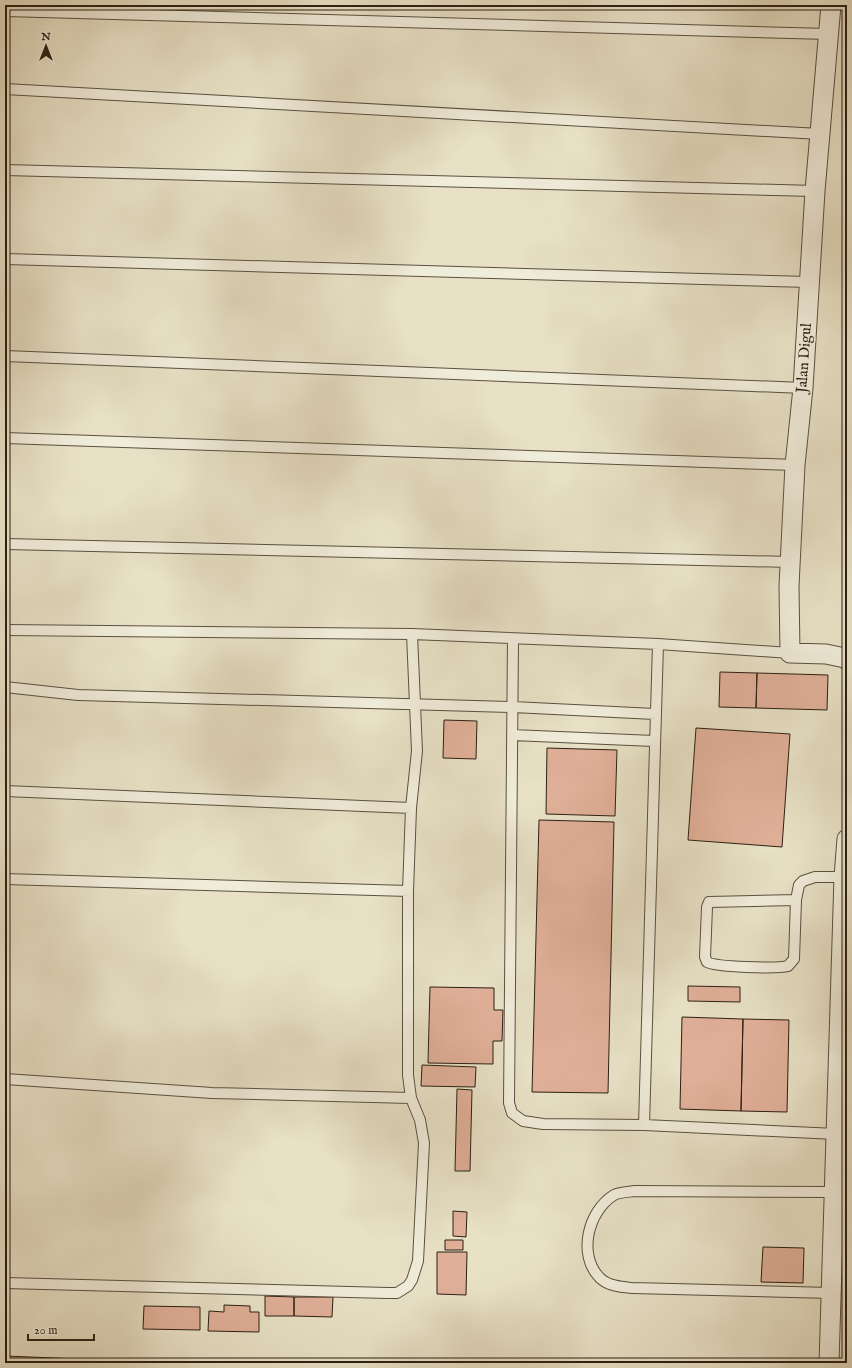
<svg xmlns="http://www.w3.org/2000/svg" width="852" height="1368" viewBox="0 0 852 1368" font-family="'IM FELL English',serif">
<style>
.building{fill:#e0af98;stroke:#2b2013}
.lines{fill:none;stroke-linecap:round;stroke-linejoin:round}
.service-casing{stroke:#5a5040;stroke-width:12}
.minor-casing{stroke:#5a5040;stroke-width:21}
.service{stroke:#f0ecda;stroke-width:10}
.minor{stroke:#f0ecda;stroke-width:19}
.labels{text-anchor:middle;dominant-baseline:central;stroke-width:3;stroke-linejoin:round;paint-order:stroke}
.street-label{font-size:15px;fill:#2b2013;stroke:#f0ecda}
</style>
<rect width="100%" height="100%" fill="#e8e1c6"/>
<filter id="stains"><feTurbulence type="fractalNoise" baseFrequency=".005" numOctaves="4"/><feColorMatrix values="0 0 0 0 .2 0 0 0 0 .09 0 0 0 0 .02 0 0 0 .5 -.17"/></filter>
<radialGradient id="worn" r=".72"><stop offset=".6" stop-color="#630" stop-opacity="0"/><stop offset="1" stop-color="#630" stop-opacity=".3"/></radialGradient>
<path class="building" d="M720,672L757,673L756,708L719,707Z
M757,673L828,675L827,710L756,708Z
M444,720L477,721L476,759L443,758Z
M696,728L790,734L782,847L688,840Z
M547,748L617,750L615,816L546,814Z
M539,820L614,822L608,1093L532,1092Z
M688,986L740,987V1002L688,1001Z
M430,987L494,988V1010H503L502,1041H493V1064L428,1063Z
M682,1017L743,1019L741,1111L680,1109Z
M743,1019L789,1020L787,1112L741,1111Z
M422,1065L476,1067L475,1087L421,1086Z
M457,1089L472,1090L470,1171H455Z
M453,1211L467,1212L466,1237L453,1236Z
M445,1240H463V1250H445Z
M763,1247L804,1248L803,1283L761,1282Z
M437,1252H467L466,1295L437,1294Z
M265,1296L294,1297V1316H265Z
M294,1297H333L332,1317L294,1316Z
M224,1305L250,1306V1312H259V1332L208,1331L209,1311L224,1312Z
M144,1306L200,1307V1330L143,1329Z
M5,1356L181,1363H5Z"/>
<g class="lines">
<g class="service-casing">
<path id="service" d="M5,11L829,34
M5,89L820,134
M5,170L815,191
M5,259L809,282
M5,356L803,388
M5,438L795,465
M5,544L791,562
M5,630L412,634L658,644L790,653
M513,639L509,1103L512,1113L523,1121L543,1124L644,1125L658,644
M5,687L78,695L513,707L655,714
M512,735L654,741
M5,791L411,808
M5,879L408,891
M796,900L709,902L707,907L705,957L707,962C715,967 777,969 788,966L794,959L796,900L799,885L803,881L815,877H844
M5,1079L212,1093L411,1098
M644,1125L836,1134
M5,1283L388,1293H397L408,1286L412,1280L418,1261L424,1143L420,1120L411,1098L408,1075V891L411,808L417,751L412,634
M831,1293L632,1288C622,1287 608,1286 600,1278C577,1255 588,1211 614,1195C619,1192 628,1192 635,1191L834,1192"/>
</g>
<g class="minor-casing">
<path id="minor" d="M831,5L815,191L803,388L795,465L789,586L790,653L826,654L845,658L847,660
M829,1363L844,877L847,839"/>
</g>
<use href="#service" class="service"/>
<use href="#minor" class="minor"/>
</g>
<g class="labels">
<g class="street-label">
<text transform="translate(804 358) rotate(-86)">Jalan Digul</text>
</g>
</g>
<rect width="852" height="1368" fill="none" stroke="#e8e1c6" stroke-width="20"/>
<rect x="6" y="6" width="840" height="1356" fill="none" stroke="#2b2013" stroke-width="2"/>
<rect x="10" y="10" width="832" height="1348" fill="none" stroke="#2b2013"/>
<g transform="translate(46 46)" stroke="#f0ecda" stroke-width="3" paint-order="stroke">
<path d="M0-3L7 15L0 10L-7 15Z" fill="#2b2013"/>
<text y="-6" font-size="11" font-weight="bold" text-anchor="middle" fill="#2b2013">N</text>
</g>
<path d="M28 1334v6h66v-6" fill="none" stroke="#2b2013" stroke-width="2"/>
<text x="34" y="1334" font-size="12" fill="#2b2013" stroke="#f0ecda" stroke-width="3" paint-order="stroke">20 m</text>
<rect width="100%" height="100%" filter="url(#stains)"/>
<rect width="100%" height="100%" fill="url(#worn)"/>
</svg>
